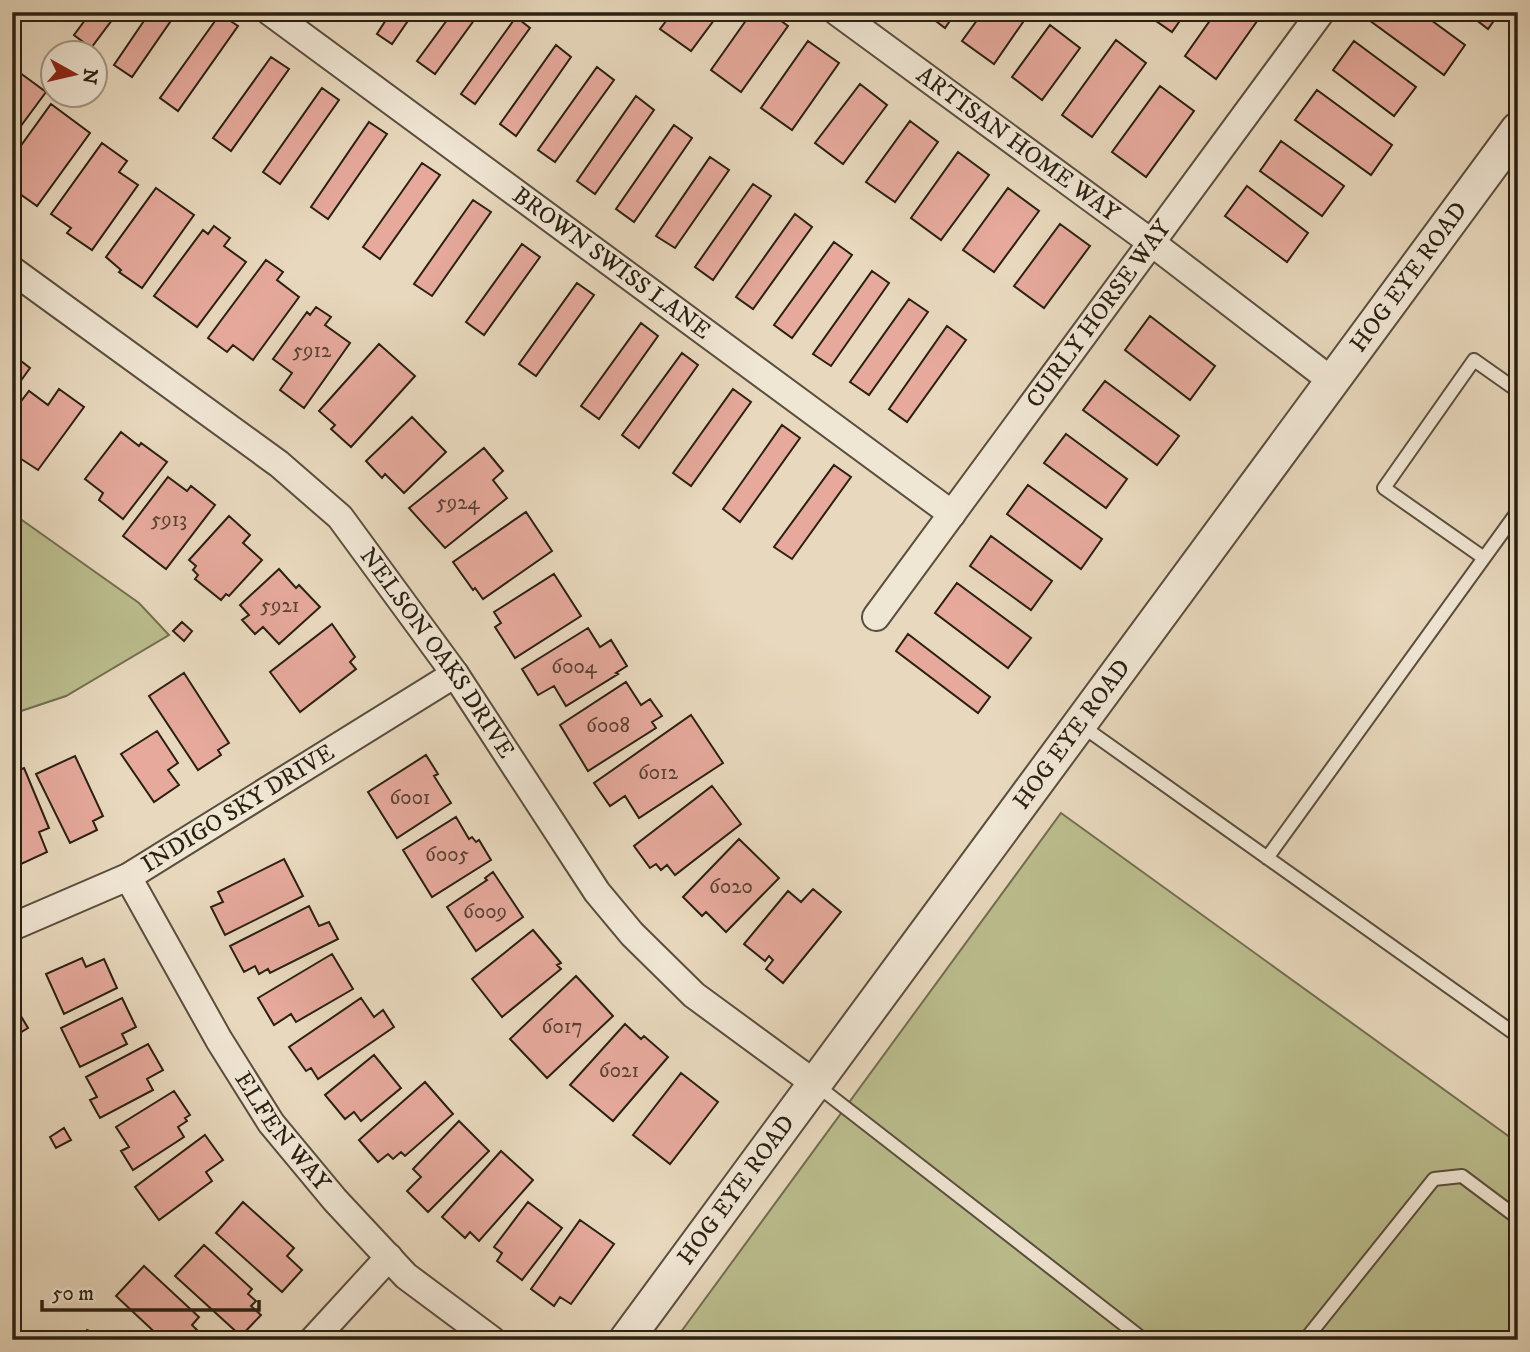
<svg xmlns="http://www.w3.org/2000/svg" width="1530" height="1352" viewBox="0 0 1530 1352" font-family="'IM FELL DW Pica',serif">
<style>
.green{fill:#bbbd8d;stroke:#726e50;stroke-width:2}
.building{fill:#e6a99c;stroke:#2a2012;stroke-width:2}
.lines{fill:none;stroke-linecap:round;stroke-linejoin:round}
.service-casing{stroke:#5a4e3d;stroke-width:16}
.minor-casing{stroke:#5a4e3d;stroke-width:30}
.tertiary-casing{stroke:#5a4e3d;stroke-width:37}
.service{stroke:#f0e6d4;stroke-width:12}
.minor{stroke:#f0e6d4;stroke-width:26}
.tertiary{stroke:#f0e6d4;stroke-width:33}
.labels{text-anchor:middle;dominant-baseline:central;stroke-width:5;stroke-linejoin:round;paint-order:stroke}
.number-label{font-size:21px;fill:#594234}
.street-label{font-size:24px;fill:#2a2012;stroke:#f0e6d4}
</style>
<rect width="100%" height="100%" fill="#e8d8bd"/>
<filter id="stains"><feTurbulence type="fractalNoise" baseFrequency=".00286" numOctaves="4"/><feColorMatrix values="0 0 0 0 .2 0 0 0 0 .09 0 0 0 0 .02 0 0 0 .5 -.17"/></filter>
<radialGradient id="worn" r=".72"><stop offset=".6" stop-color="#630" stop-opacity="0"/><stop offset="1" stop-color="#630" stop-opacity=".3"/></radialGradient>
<path class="green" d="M12,513L139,603L169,635L66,696L12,714Z
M1061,813L1518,1143V1340H675Z"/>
<path class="building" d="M91,12H118L91,48L74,35Z
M150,12H177L132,77L114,65Z
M391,12H414L392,44L377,34Z
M453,12H480L435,74L417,61Z
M673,12H720L691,51L660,29Z
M752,12H769L788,26L741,92L711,70Z
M924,12H956L945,28Z
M983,12H1030L994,64L962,41Z
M1143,12H1186L1172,32Z
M1216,12H1254L1260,17L1216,79L1185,56Z
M1375,12H1420L1465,45L1444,75L1369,20Z
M1466,12H1500L1488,29Z
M220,14L238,26L178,111L160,98Z
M516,17L530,28L475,104L461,94Z
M1050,25L1080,48L1042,100L1012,77Z
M1116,40L1146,63L1092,137L1062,115Z
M808,41L839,63L792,130L761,108Z
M1354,41L1416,87L1394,116L1333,70Z
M556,45L571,57L516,136L500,124Z
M271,57L289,69L231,151L213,138Z
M12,67L46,92L12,138Z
M597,67L614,80L555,162L538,150Z
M860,84L887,105L843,164L815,143Z
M1160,86L1194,111L1146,177L1112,152Z
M322,88L339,100L280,184L263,172Z
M1317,90L1392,145L1371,175L1295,120Z
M636,96L654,110L595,194L577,181Z
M51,104L90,133L37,206L13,189L15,186L12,185V158Z
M910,121L938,142L895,202L866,182Z
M369,122L387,134L328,219L311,207Z
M674,125L692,138L634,222L616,209Z
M1281,141L1344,186L1322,216L1260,171Z
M102,143L127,161L119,172L138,185L92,250L67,233L71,228L51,214Z
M958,152L989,175L941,240L911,218Z
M710,157L729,170L675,248L656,236Z
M422,163L440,175L380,259L363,247Z
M753,184L771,196L713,280L695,267Z
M1247,186L1308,233L1287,262L1225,216Z
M156,188L194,215L142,288L119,272L121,270L106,257Z
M1008,188L1039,211L994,272L963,250Z
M473,200L491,212L432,296L414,284Z
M795,214L812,227L753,309L736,297Z
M1060,224L1090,246L1044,308L1014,286Z
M214,226L230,238L224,246L246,262L197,327L154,296L203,230L208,234Z
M834,242L852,255L792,338L774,325Z
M522,244L540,257L484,335L466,322Z
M266,260L283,272L277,280L299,297L253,360L233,345L227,352L208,338Z
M872,271L889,283L831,366L813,354Z
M577,283L594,295L536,376L519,364Z
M909,299L928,312L869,395L850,382Z
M316,307L331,317L325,325L350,343L304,408L280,390L292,373L273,359L307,312L310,315Z
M1150,316L1215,366L1190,400L1125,350Z
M641,323L658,336L599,419L581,406Z
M947,326L966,340L907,422L889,409Z
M379,344L415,376L351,447L331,429L335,425L319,411Z
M682,353L698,365L639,448L622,435Z
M12,354L30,368L12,393Z
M1105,381L1179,436L1157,465L1083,410Z
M59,389L84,407L38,470L12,453V413L29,391L48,405Z
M733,389L751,402L691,486L673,473Z
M412,417L446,452L404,493L385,474L382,478L366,461Z
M782,425L800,438L740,522L723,509Z
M121,432L139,446L141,443L167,462L123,519L99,500L103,493L85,479Z
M1066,434L1127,479L1106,508L1044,463Z
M484,448L503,471L493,480L507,498L445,548L409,508Z
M834,465L851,477L792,559L774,547Z
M168,477L187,491L191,486L215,505L166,569L123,536Z
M1028,485L1102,539L1081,569L1007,514Z
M526,512L552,551L483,599L475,588L473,590L453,562Z
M229,516L250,535L243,543L262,560L229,596L226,594L221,600L195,579L198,575L193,570L196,566L189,560Z
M991,536L1052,581L1031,610L970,566Z
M279,569L296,588L299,585L320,607L279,644L263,627L255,634L242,620L249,615L240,605Z
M554,574L581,616L515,658L495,627L501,623L494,612Z
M957,583L1031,638L1008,668L935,613Z
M182,622L192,631L184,641L173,631Z
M332,624L355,657L350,662L356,669L300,712L270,672Z
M588,628L600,647L611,640L627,666L616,673L618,674L566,706L554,686L538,695L522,669Z
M908,634L990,697L978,713L896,651Z
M184,673L229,743L218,750L221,755L198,770L149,696Z
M626,682L641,705L650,699L662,716L652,722L656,728L588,771L560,725Z
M691,715L723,763L639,818L625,796L610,806L594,783Z
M157,731L178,763L168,770L179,785L154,802L121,754Z
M426,755L438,774L434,776L451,803L397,838L368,792Z
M75,756L103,816L93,821L97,830L70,843L36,774Z
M24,768L49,828L39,832L47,852L19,865L12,849V773Z
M712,786L741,824L675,875L667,865L661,870L656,864L650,868L634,846Z
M456,817L469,839L472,837L476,842L479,840L491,860L432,897L403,850Z
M739,839L779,878L726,932L706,912L702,916L683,897Z
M284,859L303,896L225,935L211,907L223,902L218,892Z
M493,872L523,917L476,951L447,907L487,880L485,878Z
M813,889L841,912L783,983L766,969L773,960L769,956L765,961L744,944L788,891L801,902Z
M309,906L319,926L329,922L338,939L270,973L268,969L259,974L255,966L244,972L230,946Z
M533,930L561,963L557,965L561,969L502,1017L472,979Z
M332,954L353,989L296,1022L291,1014L274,1025L258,998Z
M82,958L86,967L104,959L117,988L64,1014L46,974Z
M576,976L613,1016L547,1078L510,1039Z
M122,998L136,1027L122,1034L127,1044L80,1067L61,1028Z
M361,998L374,1017L383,1010L394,1027L318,1079L311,1068L306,1071L289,1047Z
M12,1001L28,1028L15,1036L12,1032Z
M625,1024L641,1039L644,1036L668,1057L613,1121L570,1085Z
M148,1044L163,1070L147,1079L153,1090L100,1118L90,1100L97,1097L86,1077Z
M374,1055L401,1088L361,1121L354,1112L345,1119L325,1095Z
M681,1073L718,1102L670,1164L633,1135Z
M425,1082L453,1114L405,1156L401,1152L393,1159L388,1154L378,1162L359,1140Z
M174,1091L190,1115L185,1118L187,1121L178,1127L184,1137L133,1170L121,1151L129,1147L116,1127Z
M15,1120L18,1137L12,1138V1121Z
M459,1121L489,1151L428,1212L407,1191L421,1177L413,1169Z
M64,1128L71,1140L56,1148L50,1137Z
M205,1135L223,1160L206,1172L212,1181L159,1220L135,1187Z
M501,1151L533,1180L479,1241L470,1232L465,1238L442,1217Z
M243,1202L294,1248L287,1256L302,1270L282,1292L216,1233Z
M528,1202L562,1228L522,1280L497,1261L502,1253L494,1247Z
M12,1204L21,1206L12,1244Z
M580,1220L614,1244L571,1304L560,1297L554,1306L531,1289Z
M204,1245L252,1289L248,1294L256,1301L251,1306L261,1315L241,1336L175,1276Z
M144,1266L199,1317L192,1325L200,1333L194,1340H163L116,1296Z
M87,1330L107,1340H82Z"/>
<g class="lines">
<g class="service-casing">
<path id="service" d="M1484,558L1384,488L1474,360L1518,391
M1082,726L1518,1036
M1267,858L1518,511
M815,1084L1144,1340
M1305,1340L1434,1179L1462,1176L1518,1218"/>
</g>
<g class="minor-casing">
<g id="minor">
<path id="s1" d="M270,12L952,514"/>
<path id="s2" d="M837,12L1152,243L1332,381"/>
<path id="s3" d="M12,270L279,464L340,517L455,674L597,892L632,934L694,995L814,1083"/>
<path id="s4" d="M876,617L1321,12"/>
<path id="s5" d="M128,877L219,1040L271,1123L335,1200L406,1276L492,1340"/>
<path id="s6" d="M12,927L128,877L455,674"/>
<path d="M313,1340L389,1257"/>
</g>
</g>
<g class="tertiary-casing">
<g id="tertiary">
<path id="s7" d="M626,1340L1518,129"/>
</g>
</g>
<use href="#service" class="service"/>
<use href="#minor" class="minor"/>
<use href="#tertiary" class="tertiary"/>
</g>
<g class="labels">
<g class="number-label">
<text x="312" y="351">5912</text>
<text x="458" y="503">5924</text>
<text x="169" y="520">5913</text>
<text x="280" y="606">5921</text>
<text x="574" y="667">6004</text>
<text x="608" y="726">6008</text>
<text x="658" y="773">6012</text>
<text x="410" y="798">6001</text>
<text x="447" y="855">6005</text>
<text x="731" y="887">6020</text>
<text x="485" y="912">6009</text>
<text x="562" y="1027">6017</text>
<text x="619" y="1071">6021</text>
</g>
<g class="street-label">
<text stroke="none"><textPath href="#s2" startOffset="224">ARTISAN HOME WAY</textPath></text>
<text stroke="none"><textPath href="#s1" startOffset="424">BROWN SWISS LANE</textPath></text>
<text stroke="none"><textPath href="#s7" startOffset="1320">HOG EYE ROAD</textPath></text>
<text stroke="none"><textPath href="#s4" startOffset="376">CURLY HORSE WAY</textPath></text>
<text stroke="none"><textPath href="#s3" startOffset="578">NELSON OAKS DRIVE</textPath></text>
<text stroke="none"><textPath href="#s7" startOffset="752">HOG EYE ROAD</textPath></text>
<text stroke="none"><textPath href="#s6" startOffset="256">INDIGO SKY DRIVE</textPath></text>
<text stroke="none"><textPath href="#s5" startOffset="298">ELFEN WAY</textPath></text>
<text stroke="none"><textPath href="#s7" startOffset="186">HOG EYE ROAD</textPath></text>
</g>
</g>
<rect width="1530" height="1352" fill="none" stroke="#e8d8bd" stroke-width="42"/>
<rect x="14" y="14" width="1502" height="1324" fill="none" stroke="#2a2012" stroke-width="3.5"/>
<rect x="21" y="21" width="1488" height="1310" fill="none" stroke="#2a2012" stroke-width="2"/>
<g transform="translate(74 74) rotate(98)"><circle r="33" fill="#f0e6d4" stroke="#a19786" stroke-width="2"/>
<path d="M0-5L12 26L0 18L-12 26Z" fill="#8f2418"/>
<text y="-10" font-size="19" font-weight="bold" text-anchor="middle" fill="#2a2012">N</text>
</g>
<path d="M42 1300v10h217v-10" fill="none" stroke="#2a2012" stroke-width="3.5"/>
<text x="52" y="1300" font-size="21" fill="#2a2012" stroke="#f0e6d4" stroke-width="5" paint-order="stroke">50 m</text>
<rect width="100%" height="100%" filter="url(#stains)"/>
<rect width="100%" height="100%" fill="url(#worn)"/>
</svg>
